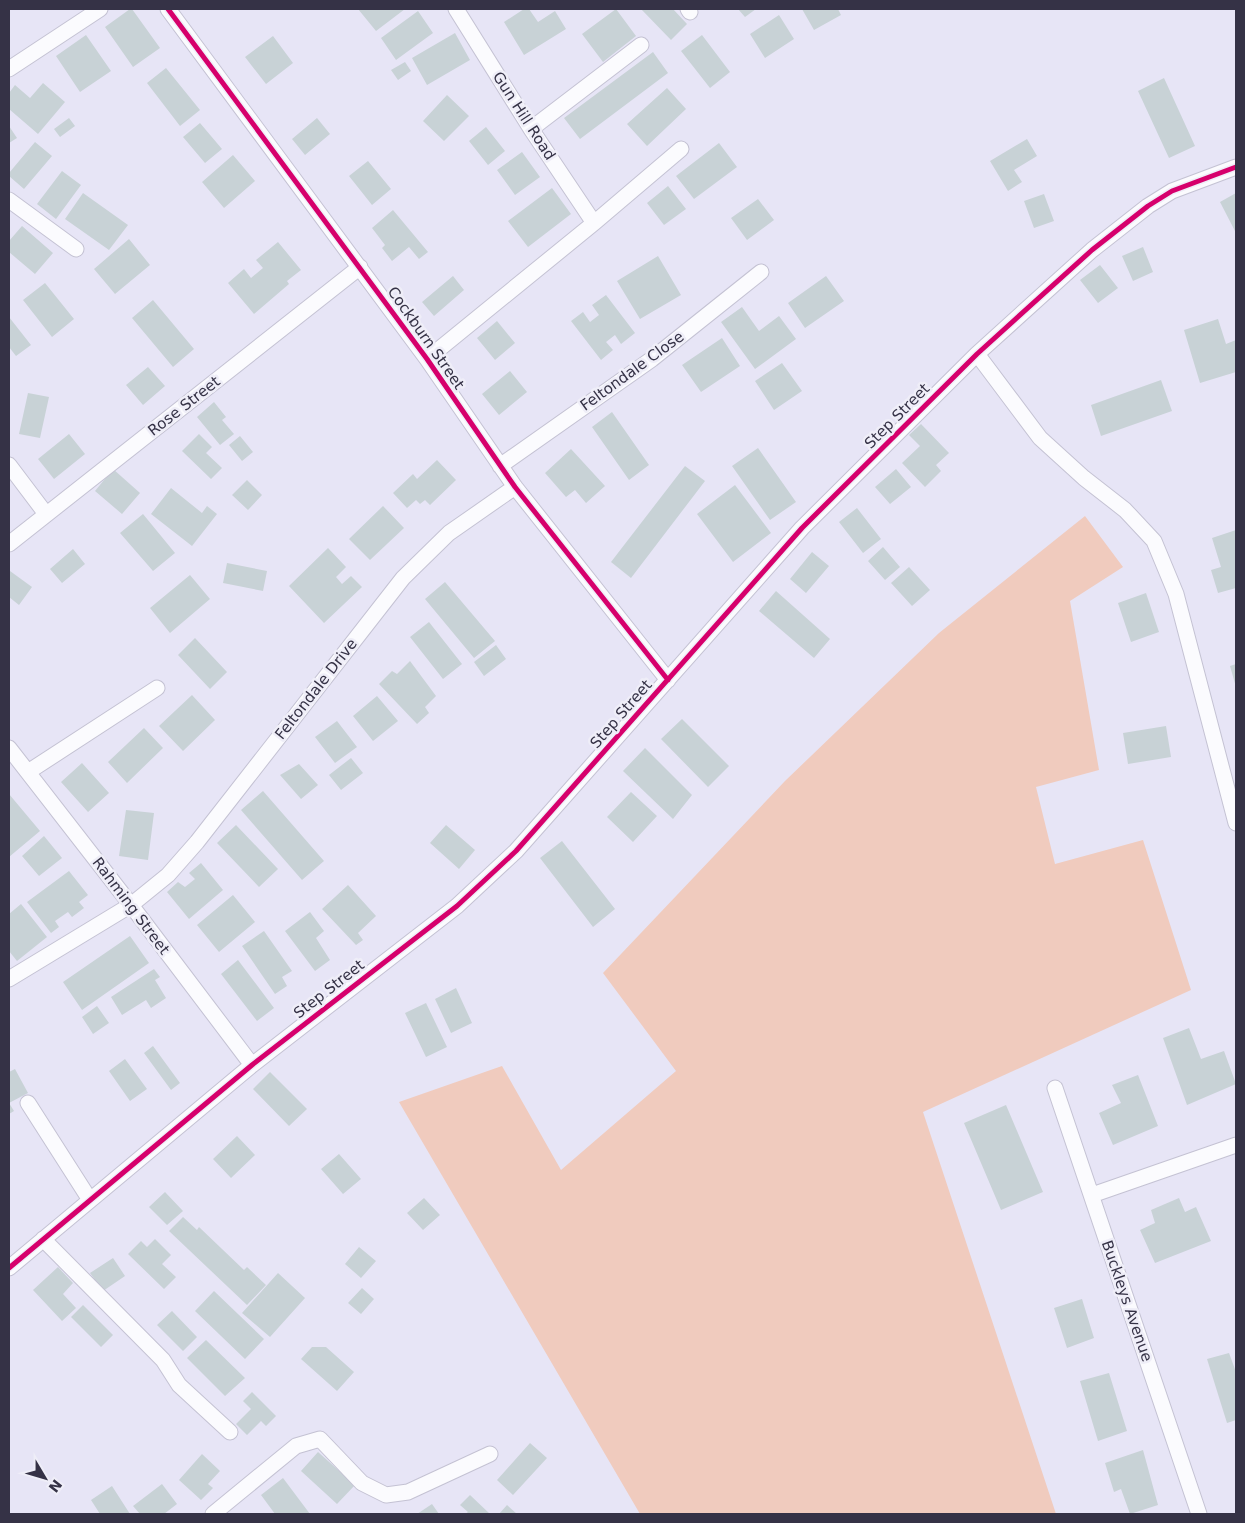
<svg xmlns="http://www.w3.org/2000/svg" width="1245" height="1523" viewBox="0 0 1245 1523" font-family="'DejaVu Sans',sans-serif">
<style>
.green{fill:#f0cbbe}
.building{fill:#c8d2d6}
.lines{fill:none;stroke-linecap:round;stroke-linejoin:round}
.street-casing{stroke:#c4c2d3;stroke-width:17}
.street{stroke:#fbfbfe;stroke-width:15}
.cycleway-casing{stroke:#efeef8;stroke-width:8}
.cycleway{stroke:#d6006c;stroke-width:5}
.labels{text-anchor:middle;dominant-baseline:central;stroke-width:5;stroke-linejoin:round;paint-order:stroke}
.street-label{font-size:15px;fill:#353246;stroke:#efeef8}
</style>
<rect width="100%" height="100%" fill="#e7e5f6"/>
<path class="green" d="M1085,516L1123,567L1070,601L1099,770L1036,787L1055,864L1143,840L1191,990L923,1112L1056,1514H640L399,1102L502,1066L561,1170L676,1071L603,973L785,781L939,633Z"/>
<path class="building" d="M130,9H132L160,48L133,67L105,27Z
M358,9H405L376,31Z
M524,9H529L538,22L555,11L566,29L524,55L504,22Z
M616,9L636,36L603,62L582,34Z
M641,9H673L687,24L671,40Z
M738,9H756L745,17Z
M802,9H838L841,15L814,30Z
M418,11L433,33L396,60L381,38Z
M779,15L794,39L765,58L750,34Z
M455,33L470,60L427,85L412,58Z
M86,35L111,71L80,92L56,56Z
M702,35L730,72L710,88L681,51Z
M273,36L293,63L266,84L245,57Z
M653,52L668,73L580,139L564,118Z
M405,62L411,71L398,80L391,70Z
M166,68L200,110L180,126L147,83Z
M1164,78L1195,146L1169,158L1138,91Z
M43,83L65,102L38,134L9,109V93L15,85L30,98Z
M667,88L686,109L647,146L627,124Z
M447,95L469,116L444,141L423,121Z
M69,118L75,126L60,137L54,129Z
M317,118L330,134L305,155L292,139Z
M200,123L222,149L205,163L183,137Z
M9,126L17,138L9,143Z
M486,127L505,151L488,165L469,141Z
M1027,139L1037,156L1014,170L1022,182L1008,191L990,161Z
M35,142L52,156L24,189L9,176V173Z
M719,143L737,167L694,199L676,176Z
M522,152L540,177L515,195L497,170Z
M233,155L255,181L224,208L202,182Z
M368,161L391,189L372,205L349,176Z
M62,171L81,185L56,219L37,204Z
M668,186L686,209L664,225L647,203Z
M552,188L571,214L528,247L508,221Z
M83,193L128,225L109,250L65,219Z
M1236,193V233L1220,202Z
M1044,194L1054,221L1034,228L1024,201Z
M758,199L774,220L747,240L731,218Z
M393,210L428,252L419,259L409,247L392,261L382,248L385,245L372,228Z
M22,226L53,253L35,274L9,252V241Z
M129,239L150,265L115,294L94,269Z
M278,242L301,270L287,281L289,284L254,314L228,283L244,269L251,278L263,268L256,260Z
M1143,247L1153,272L1133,281L1122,256Z
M658,256L681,295L640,319L617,281Z
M1100,265L1118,288L1098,303L1080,280Z
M453,276L464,290L434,316L422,302Z
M826,276L844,301L805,328L788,303Z
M45,283L74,319L52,337L23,300Z
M606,295L635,333L621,344L615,335L606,342L613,350L601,360L571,321L583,312L590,322L599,315L592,305Z
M153,300L194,349L173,367L132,318Z
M742,307L759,331L779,316L796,339L755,369L721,322Z
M9,317L31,345L16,356L9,347Z
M1218,319L1226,344L1236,340V372L1200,383L1184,330Z
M497,321L515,343L495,360L477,338Z
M722,338L740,366L701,392L682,365Z
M782,363L802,391L774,410L755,381Z
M148,367L165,386L143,405L126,385Z
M510,371L527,392L499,415L482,394Z
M1161,380L1172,411L1101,436L1091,405Z
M28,393L49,397L40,438L19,434Z
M214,402L226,417L222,420L234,434L220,445L197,417Z
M612,412L649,465L629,480L592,427Z
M921,424L949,453L936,465L941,471L925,487L902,463L920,446L909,435Z
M69,434L85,454L54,479L38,459Z
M199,434L212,447L206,453L222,468L211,479L182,451Z
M240,436L253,452L242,461L229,445Z
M758,448L796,502L770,520L732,466Z
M571,449L605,486L586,503L575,490L566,497L545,473Z
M437,460L456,480L430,505L425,500L420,504L416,500L407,508L393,493L413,474L417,479Z
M685,466L705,481L631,578L611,562Z
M113,469L140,493L122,514L95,491Z
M896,469L911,487L890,504L875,487Z
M247,480L262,495L248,510L232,495Z
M735,485L771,533L733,562L697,514Z
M171,488L202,513L207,506L217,514L192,546L151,514Z
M383,506L404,528L370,560L349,539Z
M857,508L881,539L863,553L839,522Z
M143,514L175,553L153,571L120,533Z
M1236,530V588L1218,593L1211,570L1221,567L1212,538Z
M883,547L900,567L885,580L868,561Z
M328,548L346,567L336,577L342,584L351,576L362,587L324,623L289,586Z
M73,549L85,564L62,583L50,569Z
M812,552L829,566L806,593L790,579Z
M227,563L267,571L263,591L223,583Z
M909,567L930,590L912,606L891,583Z
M10,571L32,587L19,605L9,597Z
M190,575L210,599L170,633L150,608Z
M445,582L495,641L474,658L425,599Z
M776,591L830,639L814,658L759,611Z
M1146,593L1159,632L1131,642L1118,603Z
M429,622L462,664L443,679L410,637Z
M195,638L227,672L210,689L178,655Z
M496,645L506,659L484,676L474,662Z
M410,661L436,696L425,707L429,713L417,724L379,684L392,671L397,674Z
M1236,664V687L1230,666Z
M192,695L215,720L183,751L159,726Z
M377,696L398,721L373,741L353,716Z
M682,719L729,766L708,787L661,739Z
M337,721L357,747L335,763L315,737Z
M1166,726L1171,757L1128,764L1123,733Z
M144,728L163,748L127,783L108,762Z
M645,748L692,795L673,819L623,771Z
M351,758L363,773L341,790L329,775Z
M82,763L109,793L88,812L61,782Z
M299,764L318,785L301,799L280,775Z
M263,791L324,861L302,880L241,810Z
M631,792L657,816L633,842L607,817Z
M9,794L40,831L9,857Z
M126,810L154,813L148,860L119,856Z
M236,825L278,869L259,887L217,843Z
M446,825L475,850L459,869L430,843Z
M44,836L62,858L39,876L22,856Z
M562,841L615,909L593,927L540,858Z
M201,863L223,890L189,919L167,892L178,882L185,887L195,879L189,873Z
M69,871L88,895L79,902L84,908L72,917L68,912L55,921L59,927L51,933L27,902Z
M348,885L376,916L358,933L363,940L356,945L322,909Z
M233,895L255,922L219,952L197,925Z
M21,904L47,937L17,961L9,951V914Z
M310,912L324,931L316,938L330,960L315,971L285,931Z
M264,931L292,971L282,977L287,986L275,994L242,946Z
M130,936L149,963L82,1010L63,982Z
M238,960L274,1008L257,1021L221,974Z
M154,969L160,977L155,980L166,998L151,1008L146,1000L122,1015L111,997Z
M456,988L472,1023L451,1033L435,999Z
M426,1003L447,1047L426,1057L405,1013Z
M97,1006L109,1023L93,1034L82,1017Z
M1189,1028L1201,1059L1224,1051L1236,1084L1187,1105L1163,1038Z
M153,1046L180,1083L171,1090L144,1053Z
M125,1059L147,1089L130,1101L109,1071Z
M15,1069L28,1093L9,1103L14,1111L9,1114V1072Z
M270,1072L307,1109L289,1126L253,1089Z
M1138,1075L1158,1126L1113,1145L1099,1113L1121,1103L1112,1085Z
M1006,1105L1043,1192L1001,1210L964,1123Z
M237,1136L255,1155L231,1178L213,1159Z
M339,1154L361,1179L343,1194L321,1169Z
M165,1192L183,1211L167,1225L149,1207Z
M424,1198L440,1215L423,1230L407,1213Z
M1179,1198L1185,1212L1196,1207L1211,1241L1155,1263L1140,1230L1155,1223L1151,1210Z
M183,1217L197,1230L199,1227L244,1270L247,1267L266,1285L247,1305L169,1231Z
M155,1239L171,1255L162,1264L176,1277L164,1289L128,1254L141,1241L147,1247Z
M359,1247L376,1261L361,1278L345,1264Z
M113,1258L125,1276L103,1291L90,1273Z
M58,1267L73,1283L63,1294L76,1308L62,1321L33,1290Z
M278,1273L305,1298L270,1337L242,1313Z
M362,1288L374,1299L361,1314L348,1303Z
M214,1291L264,1339L245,1359L195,1311Z
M1082,1299L1094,1338L1067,1348L1054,1308Z
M83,1305L113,1335L101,1347L71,1317Z
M172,1311L197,1337L183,1351L157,1325Z
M206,1340L245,1378L225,1396L187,1358Z
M312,1347H326L354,1372L337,1391L301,1359Z
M1229,1353L1236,1372V1420L1227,1423L1207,1359Z
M1109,1373L1127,1431L1098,1441L1080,1381Z
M252,1392L276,1416L266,1426L261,1421L247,1435L236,1424L251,1409L243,1401Z
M530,1443L547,1458L513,1495L497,1480Z
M1143,1450L1158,1505L1130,1514L1121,1489L1114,1492L1105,1463Z
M318,1452L355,1485L337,1504L301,1471Z
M202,1454L220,1471L208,1484L213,1488L201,1500L179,1480Z
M283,1478L310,1514H275L261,1495Z
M162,1484L177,1504L164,1514H140L133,1506Z
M112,1486L130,1514H100L91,1500Z
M470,1495L490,1514H465L468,1512L460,1505Z
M432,1504L439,1514H417Z
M507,1505L517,1514H499Z"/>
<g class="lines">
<g class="street-casing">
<path id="street" d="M168,9L427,359L515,487L668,680
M456,9L531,129L594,223
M688,9L690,12
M9,69L100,9
M531,129L641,45
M9,200L76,249
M977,354L1040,438L1084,478L1125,510L1154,541L1176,594L1236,823
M427,359L594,223L681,149
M9,465L46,514
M500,466L652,359L761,272
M9,544L360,267
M9,748L131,905L252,1065
M28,772L157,688
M9,979L131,905L168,875L197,842L403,578L449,533L515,487
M1055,1088L1199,1514
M28,1103L90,1200
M1092,1195L1236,1145
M43,1239L163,1360L179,1385L230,1432
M9,1268L252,1065L457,906L516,851L802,528L977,354L1092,250L1148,206L1172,191L1236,167
M213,1514L296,1446L320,1439L362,1483L386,1495L408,1492L490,1454"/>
</g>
<use href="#street" class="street"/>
<g class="cycleway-casing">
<path id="cycleway" d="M168,9L427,359L515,487L668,680
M9,1268L252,1065L457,906L516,851L802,528L977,354L1092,250L1148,206L1172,191L1236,167"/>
</g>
<use href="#cycleway" class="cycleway"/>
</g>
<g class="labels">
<g class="street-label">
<text transform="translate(524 116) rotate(57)">Gun Hill Road</text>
<text transform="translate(426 338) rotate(55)">Cockburn Street</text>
<text transform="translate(632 371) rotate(-36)">Feltondale Close</text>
<text transform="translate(184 406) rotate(-38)">Rose Street</text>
<text transform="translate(897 416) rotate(-45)">Step Street</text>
<text transform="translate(316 689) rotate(-52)">Feltondale Drive</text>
<text transform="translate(621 714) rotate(-49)">Step Street</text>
<text transform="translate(131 906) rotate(53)">Rahming Street</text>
<text transform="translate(329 989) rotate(-38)">Step Street</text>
<text transform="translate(1127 1301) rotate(71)">Buckleys Avenue</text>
</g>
</g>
<rect width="1245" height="1523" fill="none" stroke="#353246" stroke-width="20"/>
<g transform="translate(45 1478) rotate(128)" stroke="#efeef8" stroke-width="4" paint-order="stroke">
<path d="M0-4L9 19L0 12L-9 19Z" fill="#353246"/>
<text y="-8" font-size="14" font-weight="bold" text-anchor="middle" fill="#353246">N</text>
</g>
</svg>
